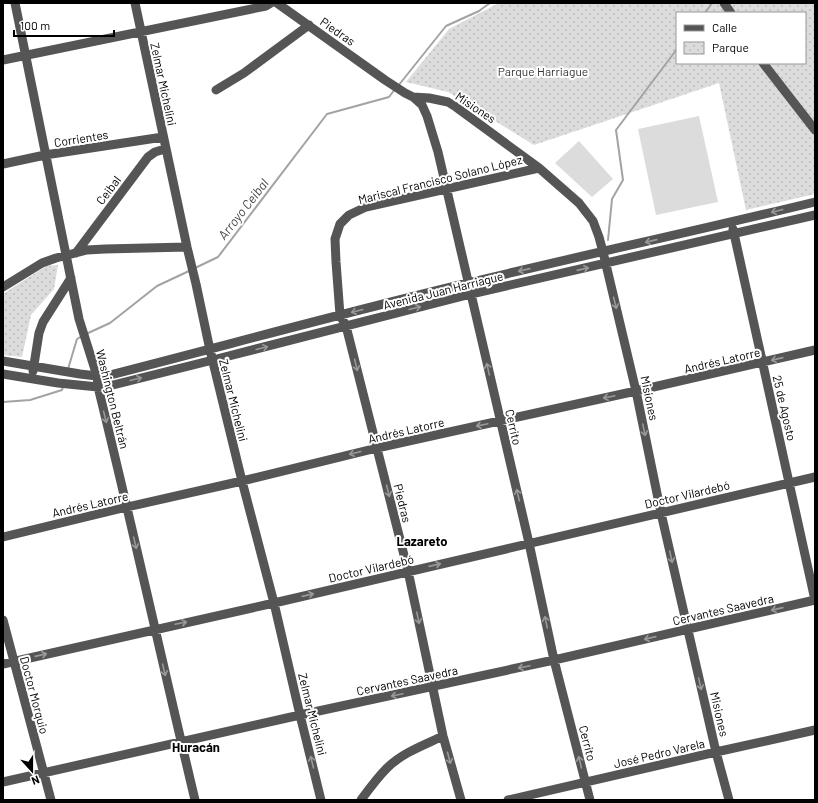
<svg xmlns="http://www.w3.org/2000/svg" width="818" height="803" viewBox="0 0 818 803" font-family="Barlow,sans-serif">
<style>
.green{fill:#dcdcdc}
.park{fill:url(#park-dots);fill-rule:evenodd}
.lines{fill:none;stroke-linecap:round;stroke-linejoin:round}
.stream{stroke:#a3a3a3;stroke-width:2}
.minor{stroke:#555;stroke-width:9}
.oneway{stroke:#999}
.labels{text-anchor:middle;dominant-baseline:central;stroke-width:4;stroke-linejoin:round;paint-order:stroke}
.street-label{font-size:12px;fill:#000;stroke:#fff}
.park-label{font-size:12px;fill:#333;stroke:#fff}
.water-label{font-size:13px;font-style:italic;fill:#444;stroke:#fff}
.neighbourhood-label{font-size:13px;font-weight:bold;fill:#000;stroke:#fff}
</style>
<defs>
<pattern id="park-dots" width="8" height="8" patternUnits="userSpaceOnUse"><rect width="8" height="8" fill="#dcdcdc"/><path d="M2 2h.1M6 6h.1" fill="none" stroke="#bbb" stroke-width="1.8" stroke-linecap="round"/></pattern>
</defs>
<rect width="100%" height="100%" fill="#fff"/>
<path class="green" d="M699,116L718,202L656,215L638,129Z
M579,141L613,179L592,197L555,163Z"/>
<path class="park" d="M499,3H815V194L746,210L719,83L534,145L448,92L406,82L449,29ZM677,13H805V63H677Z
M58,265L54,289L31,315L22,357L3,355V294L46,266Z"/>
<g class="lines">
<path class="stream" d="M705,13L712,3
M398,86L446,26L479,11L490,3
M608,240L612,199L623,180L616,130L677,49
M195,268L218,257L327,114L389,97L395,89
M86,334L110,323L157,286L189,271
M68,369L77,339L82,336
M3,402L30,400L62,390L63,387"/>
<path class="minor" d="M15,3L79,319L97,376L98,387C132,524 162,662 195,800
M135,3L187,247L196,284L210,350L242,481L274,603L300,715L321,800
M277,3L385,80L405,93L413,97L422,105L427,116L438,152L471,294L529,543L554,660L590,800
M724,3L731,13
M3,60L266,6L271,3
M763,63L815,130
M216,90L244,73L309,25
M413,97L429,98L448,102L456,107L539,168L579,203L593,221L599,237L603,252L636,391L661,513L716,752L729,800
M3,164L45,155L163,137
M733,229L815,600
M76,253L148,157L155,152L165,149
M3,287L42,263L56,258L87,250L105,249L187,247
M3,361L80,374L97,376H106C227,345 347,312 468,283C584,255 700,230 815,202
M33,371L39,333L43,322L71,278
M3,374L58,383L98,387L109,386L213,360L471,294L815,215
M3,537L127,507L242,481L377,448L636,391L815,350
M3,620L51,800
M3,664L274,603L815,477
M3,782L300,715L554,660L815,600
M361,800C369,789 377,778 387,768C402,753 424,745 443,736
M461,800L443,736L408,571L346,326L340,315L336,262L335,239L340,224L349,215L366,207L539,168
M508,800L716,752L815,730"/>
</g>
<defs><path id="oneway-shaft" d="M-6 0H5M1.5-3L5.5 0L1.5 3" fill="none" stroke-width="1.6" stroke-linecap="round" stroke-linejoin="round"/></defs>
<g class="oneway">
<use href="#oneway-shaft" transform="translate(777 211) rotate(166)"/>
<use href="#oneway-shaft" transform="translate(651 241) rotate(167)"/>
<use href="#oneway-shaft" transform="translate(583 269) rotate(-13)"/>
<use href="#oneway-shaft" transform="translate(524 270) rotate(167)"/>
<use href="#oneway-shaft" transform="translate(615 303) rotate(76)"/>
<use href="#oneway-shaft" transform="translate(415 308) rotate(-14)"/>
<use href="#oneway-shaft" transform="translate(357 311) rotate(166)"/>
<use href="#oneway-shaft" transform="translate(262 348) rotate(-14)"/>
<use href="#oneway-shaft" transform="translate(777 359) rotate(167)"/>
<use href="#oneway-shaft" transform="translate(356 365) rotate(76)"/>
<use href="#oneway-shaft" transform="translate(488 369) rotate(-103)"/>
<use href="#oneway-shaft" transform="translate(136 379) rotate(-14)"/>
<use href="#oneway-shaft" transform="translate(609 397) rotate(168)"/>
<use href="#oneway-shaft" transform="translate(105 417) rotate(76)"/>
<use href="#oneway-shaft" transform="translate(482 425) rotate(168)"/>
<use href="#oneway-shaft" transform="translate(644 430) rotate(78)"/>
<use href="#oneway-shaft" transform="translate(355 453) rotate(166)"/>
<use href="#oneway-shaft" transform="translate(388 491) rotate(76)"/>
<use href="#oneway-shaft" transform="translate(518 495) rotate(-103)"/>
<use href="#oneway-shaft" transform="translate(135 543) rotate(77)"/>
<use href="#oneway-shaft" transform="translate(671 557) rotate(77)"/>
<use href="#oneway-shaft" transform="translate(435 565) rotate(-13)"/>
<use href="#oneway-shaft" transform="translate(308 595) rotate(-13)"/>
<use href="#oneway-shaft" transform="translate(777 609) rotate(167)"/>
<use href="#oneway-shaft" transform="translate(418 618) rotate(78)"/>
<use href="#oneway-shaft" transform="translate(546 622) rotate(-102)"/>
<use href="#oneway-shaft" transform="translate(181 623) rotate(-12)"/>
<use href="#oneway-shaft" transform="translate(650 638) rotate(167)"/>
<use href="#oneway-shaft" transform="translate(41 655) rotate(-13)"/>
<use href="#oneway-shaft" transform="translate(524 667) rotate(168)"/>
<use href="#oneway-shaft" transform="translate(164 670) rotate(77)"/>
<use href="#oneway-shaft" transform="translate(700 684) rotate(77)"/>
<use href="#oneway-shaft" transform="translate(397 695) rotate(168)"/>
<use href="#oneway-shaft" transform="translate(449 758) rotate(75)"/>
<use href="#oneway-shaft" transform="translate(312 762) rotate(-104)"/>
<use href="#oneway-shaft" transform="translate(580 762) rotate(-104)"/>
</g>
<g class="labels">
<g class="street-label">
<text transform="translate(338 31) rotate(35)">Piedras</text>
<text transform="translate(164 84) rotate(78)">Zelmar Michelini</text>
<text transform="translate(476 107) rotate(34)">Misiones</text>
<text transform="translate(81 138) rotate(-9)">Corrientes</text>
<text transform="translate(440 179) rotate(-14)">Mariscal Francisco Solano López</text>
<text transform="translate(108 190) rotate(-53)">Ceibal</text>
<text transform="translate(443 290) rotate(-14)">Avenida Juan Harriague</text>
<text transform="translate(722 360) rotate(-13)">Andrés Latorre</text>
<text transform="translate(650 398) rotate(78)">Misiones</text>
<text transform="translate(113 399) rotate(76)">Washington Beltrán</text>
<text transform="translate(234 400) rotate(76)">Zelmar Michelini</text>
<text transform="translate(785 408) rotate(77)">25 de Agosto</text>
<text transform="translate(514 427) rotate(77)">Cerrito</text>
<text transform="translate(406 430) rotate(-13)">Andrés Latorre</text>
<text transform="translate(687 494) rotate(-13)">Doctor Vilardebó</text>
<text transform="translate(403 503) rotate(76)">Piedras</text>
<text transform="translate(90 504) rotate(-13)">Andrés Latorre</text>
<text transform="translate(371 568) rotate(-13)">Doctor Vilardebó</text>
<text transform="translate(723 609) rotate(-13)">Cervantes Saavedra</text>
<text transform="translate(407 680) rotate(-12)">Cervantes Saavedra</text>
<text transform="translate(35 695) rotate(75)">Doctor Morquio</text>
<text transform="translate(313 714) rotate(76)">Zelmar Michelini</text>
<text transform="translate(720 714) rotate(77)">Misiones</text>
<text transform="translate(588 743) rotate(76)">Cerrito</text>
<text transform="translate(659 753) rotate(-13)">José Pedro Varela</text>
</g>
<g class="park-label">
<text x="543" y="71">Parque Harriague</text>
</g>
<g class="water-label">
<text transform="translate(243 209) rotate(-52)">Arroyo Ceibal</text>
</g>
<g class="neighbourhood-label">
<text x="422" y="541">Lazareto</text>
<text x="196" y="747">Huracán</text>
</g>
</g>
<rect width="818" height="803" fill="none" stroke="#000000" stroke-width="8"/>
<rect x="676" y="12" width="130" height="52" fill="#ffffff" stroke="#999999"/>
<rect x="684" y="25" width="20" height="6" fill="#555555" stroke="#999999"/>
<text x="712" y="32" font-size="12" fill="#000000">Calle</text>
<rect x="684" y="42" width="20" height="12" fill="url(#park-dots)" stroke="#999999"/>
<text x="712" y="52" font-size="12" fill="#000000">Parque</text>
<g transform="translate(32 771) rotate(159)" stroke="#ffffff" stroke-width="3" paint-order="stroke">
<path d="M0-3L7 15L0 10L-7 15Z" fill="#000000"/>
<text y="-6" font-size="11" font-weight="bold" text-anchor="middle" fill="#000000">N</text>
</g>
<path d="M14 30v6h100v-6" fill="none" stroke="#000000" stroke-width="2"/>
<text x="20" y="30" font-size="12" fill="#000000" stroke="#ffffff" stroke-width="3" paint-order="stroke">100 m</text>
</svg>
